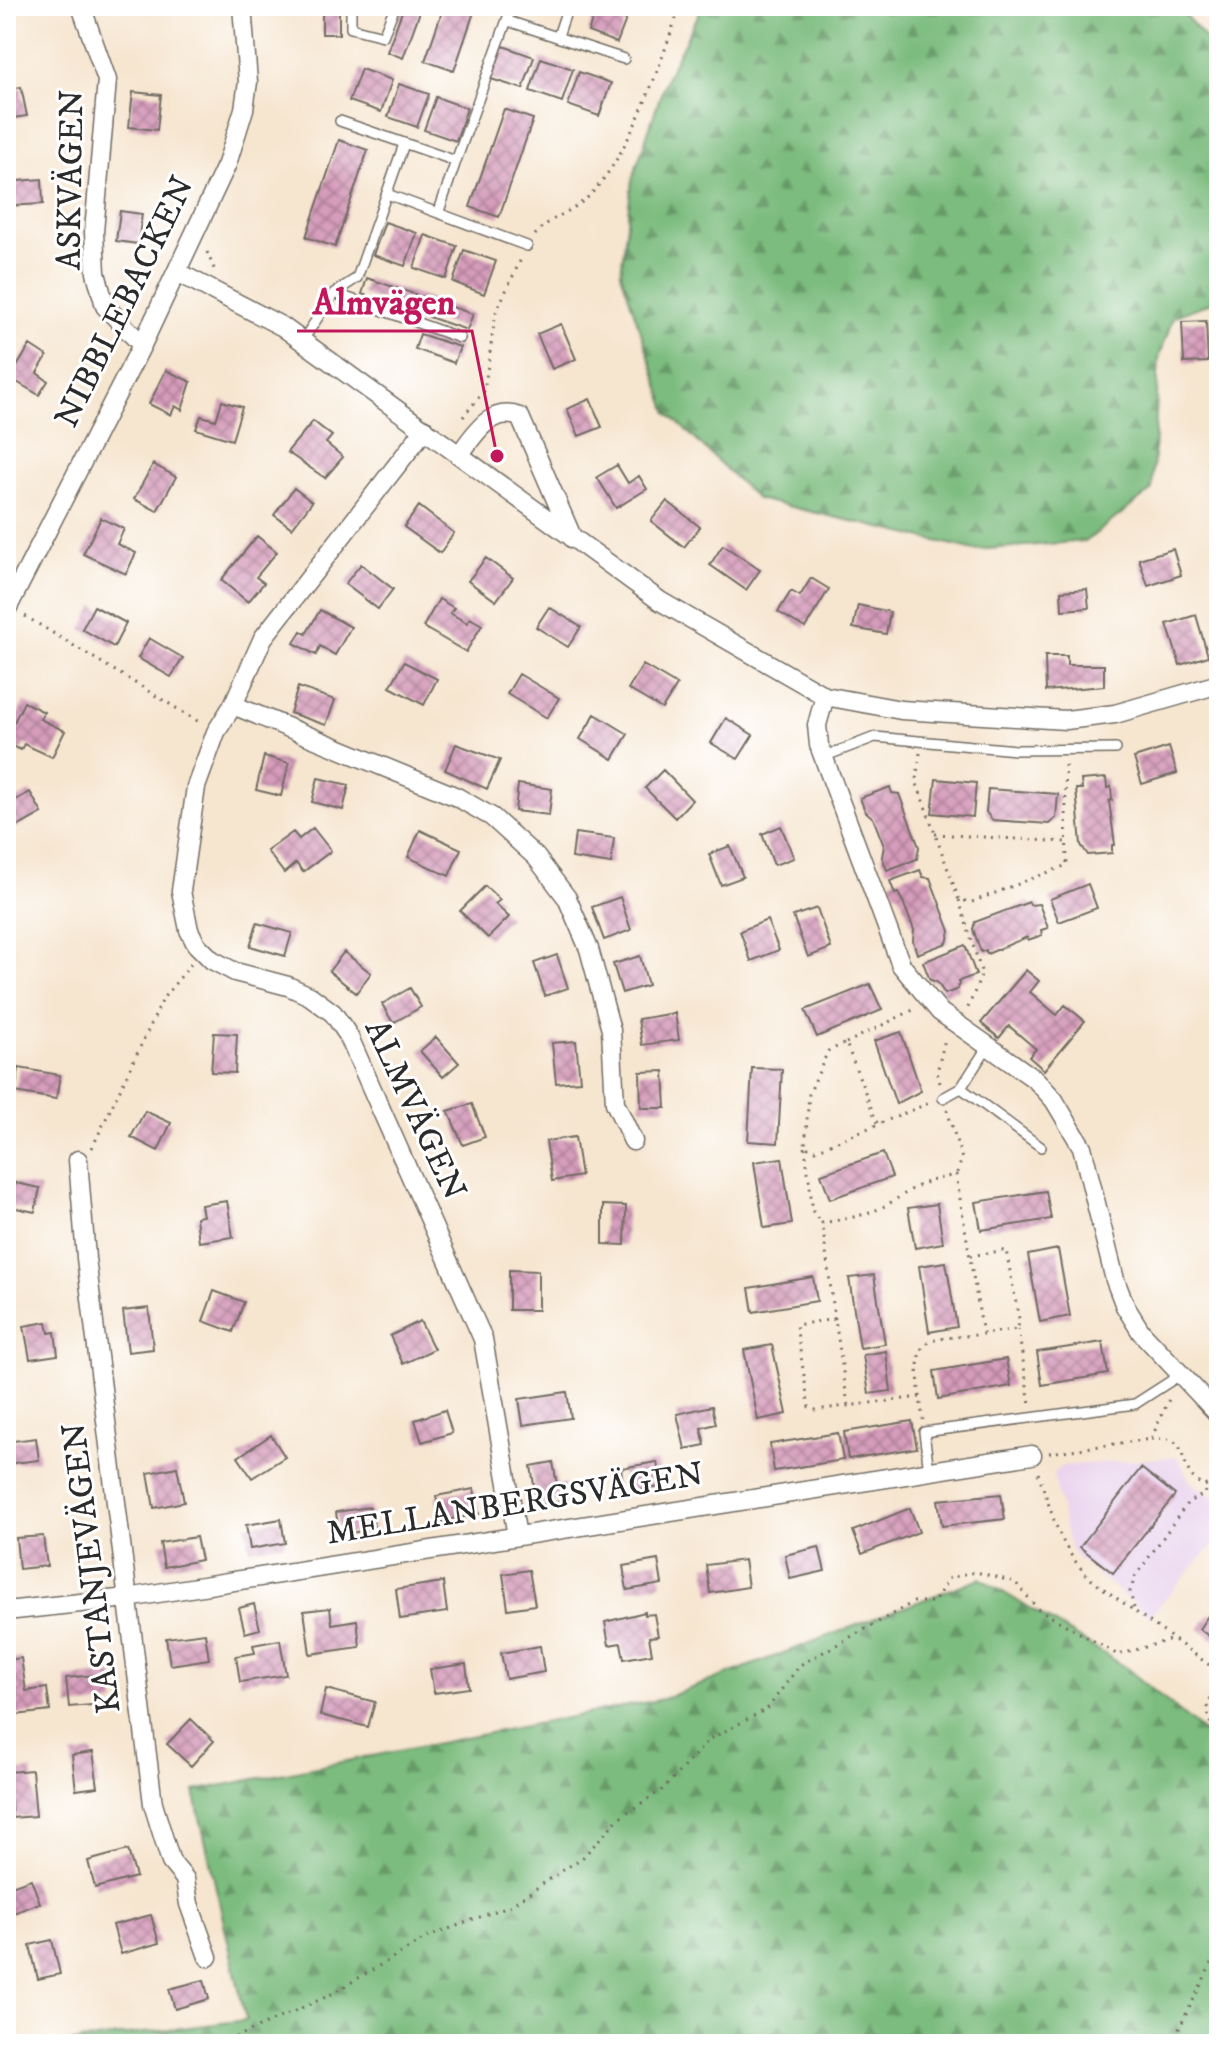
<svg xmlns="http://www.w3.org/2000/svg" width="1225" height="2050" viewBox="0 0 1225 2050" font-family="'IM FELL DW Pica',serif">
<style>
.built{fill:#e9d2ed}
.forest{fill:url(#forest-firs);stroke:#547454;stroke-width:2}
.building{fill:url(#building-cross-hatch)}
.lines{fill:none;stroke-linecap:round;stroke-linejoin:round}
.lane-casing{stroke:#726c64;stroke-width:12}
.street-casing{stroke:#726c64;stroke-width:21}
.path{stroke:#726c64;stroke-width:3;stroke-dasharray:2 6;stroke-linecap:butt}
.lane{stroke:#fff;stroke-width:9}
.street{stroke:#fff;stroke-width:18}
.labels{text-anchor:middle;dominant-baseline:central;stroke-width:6;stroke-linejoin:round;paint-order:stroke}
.street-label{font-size:34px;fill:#2b2b2b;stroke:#fff}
.leader{fill:none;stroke:#c2185b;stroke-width:3}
.callout-dot{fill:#c2185b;stroke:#fff;stroke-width:3}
.callout-label{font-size:36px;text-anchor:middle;font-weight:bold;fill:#c2185b;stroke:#fff;stroke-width:6;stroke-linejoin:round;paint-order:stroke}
</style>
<defs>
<pattern id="forest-firs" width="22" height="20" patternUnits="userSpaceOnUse" patternTransform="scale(2)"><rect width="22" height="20" fill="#7cbc7e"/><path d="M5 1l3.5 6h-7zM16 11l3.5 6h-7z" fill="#669967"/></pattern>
<pattern id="building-cross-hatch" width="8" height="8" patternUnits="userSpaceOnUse" patternTransform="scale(2)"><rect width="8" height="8" fill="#d69cbb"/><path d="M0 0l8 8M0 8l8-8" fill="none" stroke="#ae7f98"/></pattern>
</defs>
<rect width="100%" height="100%" fill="#fff"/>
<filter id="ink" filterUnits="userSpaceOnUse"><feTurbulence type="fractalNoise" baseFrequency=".0125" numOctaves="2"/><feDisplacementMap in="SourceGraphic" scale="16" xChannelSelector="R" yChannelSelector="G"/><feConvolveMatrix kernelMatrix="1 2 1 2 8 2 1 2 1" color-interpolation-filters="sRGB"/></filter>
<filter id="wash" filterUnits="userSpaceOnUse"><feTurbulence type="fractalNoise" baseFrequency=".006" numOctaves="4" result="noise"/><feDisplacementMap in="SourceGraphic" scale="32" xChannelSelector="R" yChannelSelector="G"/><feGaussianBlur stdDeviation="1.8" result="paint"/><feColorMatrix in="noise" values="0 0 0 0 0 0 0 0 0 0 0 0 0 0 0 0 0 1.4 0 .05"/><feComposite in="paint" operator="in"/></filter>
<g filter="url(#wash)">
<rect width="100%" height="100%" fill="#f6e5cf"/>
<path class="built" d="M1177,1457L1192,1484L1219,1500V1538L1150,1616L1077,1558L1069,1546L1053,1473L1062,1466Z"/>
<path class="forest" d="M703,6H1177L1219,54V299L1173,317L1159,358L1152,490L1086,541L975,550L757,499L668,413L621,273L632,180L667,76Z
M980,1578L1124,1666L1219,1745V2044H57L246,2020L194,1791L663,1699Z"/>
<g id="blocks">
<path class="building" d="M322,6H339V34H322Z
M404,6H422L403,58L387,52Z
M444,6H476L454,71L425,61Z
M597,6H631L617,43L588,32Z
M503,46L534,57L523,89L491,79Z
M541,58L573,69L562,102L530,91Z
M361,69L392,80L381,112L349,101Z
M579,72L611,83L599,116L568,105Z
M399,84L429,94L417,127L388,117Z
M21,87L27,116L6,119V90Z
M133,92L161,95L157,130L129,127Z
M436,97L467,108L456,141L424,130Z
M504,109L533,119L499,217L470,207Z
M339,140L368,150L335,247L306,237Z
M42,179L43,204L6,206V182Z
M120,211L142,214L138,244L116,241Z
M385,222L417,233L405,266L373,255Z
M425,235L457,246L446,279L414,268Z
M464,250L496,261L484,294L453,282Z
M367,278L473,314L467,330L362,294Z
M1206,321L1208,362L1184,363L1182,322Z
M561,324L576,359L552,369L537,334Z
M420,334L460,347L454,363L415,349Z
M30,345L47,356L37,373L48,381L39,395L10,378Z
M166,370L191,382L182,410L175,406L171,415L149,404Z
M590,399L602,427L579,436L567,409Z
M222,401L242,407L232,440L196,429L201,416L216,420Z
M313,421L332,436L326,443L343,457L325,478L287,452Z
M1219,459V489L1217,490L1208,462Z
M153,464L176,477L157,511L134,499Z
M617,465L628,483L639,476L647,489L616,508L597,477Z
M294,488L312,502L292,528L274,515Z
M667,501L700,527L684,547L651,521Z
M419,506L454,533L440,553L404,527Z
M101,518L124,529L117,544L136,553L126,574L83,554Z
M257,536L277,552L256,577L264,583L248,602L221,580Z
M723,545L760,570L746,590L710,565Z
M1173,549L1181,575L1148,586L1139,559Z
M486,558L513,578L496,601L468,581Z
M361,564L393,589L378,609L345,584Z
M811,578L829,589L805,628L778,612L791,591L800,596Z
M1087,589L1089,608L1062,610L1061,591Z
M439,599L454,608L450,613L467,623L470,618L482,625L466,652L423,627Z
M858,605L890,612L886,634L853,628Z
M94,606L126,623L114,647L82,629Z
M549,607L581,627L568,647L536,627Z
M320,610L351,627L335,655L320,646L316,655L294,643L301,631L306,634Z
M1196,615L1208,656L1180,665L1167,624Z
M149,638L183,658L171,677L138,658Z
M1045,656H1067V665H1104V686L1046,691Z
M404,662L437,679L424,705L390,687Z
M643,665L677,685L662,709L628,689Z
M519,674L559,698L547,718L507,694Z
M298,687L335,700L326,725L290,713Z
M24,702L44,712L40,719L65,731L52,757L24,744L21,750L9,745L12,738L7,736Z
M595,714L628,734L613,759L580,739Z
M726,718L753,735L738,759L711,743Z
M456,744L500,760L487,789L445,770Z
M1169,747L1177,773L1142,784L1134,758Z
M264,756L289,763L281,796L256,790Z
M663,770L692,800L675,818L645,788Z
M318,778L349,785L343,810L312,802Z
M1106,778L1107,788L1111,787L1112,800L1109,801L1115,845H1112V853L1088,855L1081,845L1076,789H1082L1081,780Z
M936,779L976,783L973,817L932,813Z
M518,784L552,789L549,815L515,811Z
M890,787L892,793L899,794L919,847L917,859L887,870L882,857L884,846L873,818L865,811L860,798Z
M988,789L1058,794L1056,818L1049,824L992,820L986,812Z
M30,792L42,813L8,832L6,805Z
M781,826L794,858L774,865L762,834Z
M313,828L331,851L303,872L296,863L284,873L267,851L293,832L299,839Z
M420,830L461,849L449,876L408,857Z
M575,833L614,838L611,864L572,858Z
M730,846L743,877L721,885L709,854Z
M920,870L923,877L930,878L950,931L947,943L917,954L913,941L914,930L903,902L898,893L895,894L890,881Z
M1088,884L1097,908L1059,922L1050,899Z
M485,886L500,900L495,904L509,917L488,938L460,911Z
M620,897L631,930L604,940L592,907Z
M1029,902L1030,905L1039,904L1048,928L1041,930L1042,935L1028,940L1027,937L987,954L986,950L981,952L973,929L975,922Z
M817,908L831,948L808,957L793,916Z
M767,920L779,950L751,961L740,931Z
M257,923L292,933L285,956L250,946Z
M965,945L976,975L959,981L958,989L945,994L937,982L930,980L923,962Z
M344,952L371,973L356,993L329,971Z
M557,955L568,988L545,996L534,963Z
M640,956L648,985L622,993L613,964Z
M1026,970L1039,981L1030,992L1057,1015L1065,1005L1085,1021L1044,1070L1029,1057L1036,1049L1009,1026L999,1038L981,1023Z
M870,984L882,1010L817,1037L805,1010Z
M410,988L421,1007L393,1023L382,1004Z
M675,1013L679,1040L642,1045L638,1019Z
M901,1032L921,1091L896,1104L874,1041Z
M214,1033L237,1034L235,1073L211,1072Z
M436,1037L459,1063L443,1077L420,1051Z
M576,1041L580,1081L556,1083L552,1043Z
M19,1068L60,1075L56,1099L15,1092Z
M752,1068L782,1069L778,1143L748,1141Z
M664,1071L666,1108H641L640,1072Z
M472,1104L485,1137L463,1145L448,1111Z
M145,1111L171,1123L158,1151L131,1137Z
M575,1137L581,1176L552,1181L546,1141Z
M883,1153L892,1177L830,1199L821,1174Z
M782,1158L792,1224L764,1228L754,1162Z
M6,1181L40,1188L35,1212L6,1206Z
M1046,1191L1051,1219L981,1230L976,1202Z
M227,1201L233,1237L199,1242L196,1217L203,1216L201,1205Z
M937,1204L943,1243L915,1248L908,1208Z
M603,1205L626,1206L625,1245L603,1244Z
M1058,1249L1070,1316L1040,1322L1028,1255Z
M946,1262L957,1327L929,1332L919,1266Z
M509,1270L538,1271V1310H509Z
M874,1275L885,1344L860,1348L849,1278Z
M813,1277L817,1301L753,1312L749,1288Z
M214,1291L244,1302L233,1332L203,1321Z
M149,1308L153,1349L128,1352L123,1311Z
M420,1321L434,1349L403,1364L390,1336Z
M47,1322L49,1333L55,1332L58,1355L30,1359L24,1326Z
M1103,1342L1108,1374L1042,1385L1037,1352Z
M772,1345L787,1414L758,1420L744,1350Z
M886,1351L891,1391L869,1394L863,1355Z
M1006,1359L1011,1386L938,1399L934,1371Z
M567,1392L571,1418L523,1425L519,1399Z
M712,1406L716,1424L701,1428L705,1445L685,1449L677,1414Z
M445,1410L452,1433L422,1442L415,1420Z
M912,1421L917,1448L848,1459L844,1432Z
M838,1433L843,1460L774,1471L770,1444Z
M271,1435L285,1457L252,1478L238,1457Z
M36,1438L39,1460L6,1464V1442Z
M553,1462L557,1485L565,1484L568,1500L537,1505L531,1466Z
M657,1462L661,1487L624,1492L621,1468Z
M177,1467L184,1502L154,1508L148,1473Z
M1141,1468L1175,1495L1113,1573L1080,1547Z
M474,1489L479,1514L441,1521L436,1496Z
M1001,1494L1005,1519L942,1526L938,1500Z
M370,1507L374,1529L339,1535L336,1512Z
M910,1508L919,1532L862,1554L853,1531Z
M281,1519L285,1543L250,1549L246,1525Z
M43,1536L47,1566L19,1569L16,1538Z
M196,1537L201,1560L164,1567L160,1543Z
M819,1547L825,1571L790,1579L785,1555Z
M658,1560L662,1584L627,1590L623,1566Z
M744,1560L748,1587L710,1593L706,1565Z
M529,1570L535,1605L508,1609L503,1574Z
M443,1582L447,1612L400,1619L396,1589Z
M254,1604L260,1629L245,1633L239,1608Z
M330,1608L332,1624L357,1620L360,1647L310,1654L304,1611Z
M645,1612V1615L654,1614L658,1636L649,1637L652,1654L624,1659L621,1643L609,1645L605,1622Z
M1210,1613L1219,1619V1643L1199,1629Z
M205,1633L209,1659L170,1665L166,1638Z
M280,1640L286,1675L240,1682L236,1656L255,1653L253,1645Z
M540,1646L544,1672L506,1679L501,1653Z
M21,1658L26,1691L47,1688L50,1711L7,1716L6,1660Z
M466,1664L469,1688L434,1693L430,1669Z
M113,1673L115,1703L69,1707L66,1678Z
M326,1689L375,1702L368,1727L320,1715Z
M191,1719L214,1741L191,1766L167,1744Z
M93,1752L98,1787L76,1790L72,1755Z
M32,1770L36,1816L12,1818L8,1772Z
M128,1850L136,1877L95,1888L88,1861Z
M31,1879L40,1903L8,1915L6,1888Z
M151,1915L159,1943L121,1954L113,1925Z
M52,1940L60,1974L38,1979L30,1945Z
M204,1980L209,1999L175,2009L169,1989Z"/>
</g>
</g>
<g filter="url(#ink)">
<use href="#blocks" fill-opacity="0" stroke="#726c64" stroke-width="2"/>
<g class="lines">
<g class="lane-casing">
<path id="lane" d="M351,6V28L383,36L395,6
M508,21L624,59
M558,36L568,6
M340,121L456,161L512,6
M387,194L527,246
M439,211L456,161
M334,293L460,338
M303,340L334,293L357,278L404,144
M823,757L875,737L1016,750L1116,749
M961,1088L1041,1147
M943,1098L961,1088L988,1046
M929,1471L924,1432L1135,1404L1180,1375"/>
</g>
<g class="street-casing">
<path id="street" d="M81,6L107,80L94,232L96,273L105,306L142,345
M177,272L283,327L660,601L825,696L901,710L1066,720L1115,714L1219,684
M425,429L263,638L233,705L216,732L196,787L181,891L189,930L196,944L212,960L235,972L288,986L310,996L333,1013L348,1035L483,1339L517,1536
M460,454C475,433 491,406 520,417L573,539
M6,611L142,345L227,164L244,109L248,82L242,6
M825,696L817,725L819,745L901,965L940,1012L1036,1080L1054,1100L1082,1147L1115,1280L1125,1306L1141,1332L1219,1415
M233,705L457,797L492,817L536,857L567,898L589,949L611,1030L615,1103L633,1141
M78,1160L86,1258L153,1804L171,1862L185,1879L189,1904L208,1957
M6,1611L127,1598L1032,1455"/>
</g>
<path class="path" d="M535,235C549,217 575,211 590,195C631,153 661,62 680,6
M207,252L215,271
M463,417L484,391L496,312L521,259
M25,616L199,722
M920,753L916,781L959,900L972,902L1067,865L1065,762
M935,834L1066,842
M959,900L982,974L967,1010
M846,1043L913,1010
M940,1083L937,1072L945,1039
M947,1110L962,1159L956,1175
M877,1123L846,1043L828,1051L809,1094L805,1147L816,1150L929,1103
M805,1147L813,1212L821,1223
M92,1148L164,997L192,963
M835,1319L822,1223C844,1219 868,1216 888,1204C918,1186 919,1182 956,1175L983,1334L1018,1329L1019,1319L1006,1250L970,1256
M1018,1329L1030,1404
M920,1397C913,1331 923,1342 983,1334
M848,1405L835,1319L796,1325L809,1407L814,1410L920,1397L923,1420
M1151,1439H1169L1178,1444C1187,1462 1185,1476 1204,1486L1217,1481
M1049,1453L1151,1439L1170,1397
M1038,1473C1054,1517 1058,1548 1093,1581L1219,1672
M1134,1608L1130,1592L1135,1577L1188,1502L1205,1494L1204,1486
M1219,1676L1207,1709L1219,1759
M221,2044L328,1996L428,1937L511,1905L583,1857L620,1817L662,1790L710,1739L767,1709L800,1665L914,1602H934L949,1578L976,1572L1015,1582L1038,1609L1118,1655L1173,1639
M1172,2044C1187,2010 1205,1980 1219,1945"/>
<use href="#lane" class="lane"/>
<use href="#street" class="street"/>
</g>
</g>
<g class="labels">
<g class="street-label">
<text transform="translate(71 180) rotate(-89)">ASKVÄGEN</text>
<text transform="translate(125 302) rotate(-64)">NIBBLEBACKEN</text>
<text transform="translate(415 1110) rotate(65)">ALMVÄGEN</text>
<text transform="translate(515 1504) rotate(-9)">MELLANBERGSVÄGEN</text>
<text transform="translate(92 1568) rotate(-97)">KASTANJEVÄGEN</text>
</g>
</g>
<path class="leader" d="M497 456L472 331H297"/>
<circle class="callout-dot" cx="497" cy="456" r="8"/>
<g class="callout-label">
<text x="384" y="314">Almvägen</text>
</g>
<rect width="1225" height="2050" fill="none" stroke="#fff" stroke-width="32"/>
</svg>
